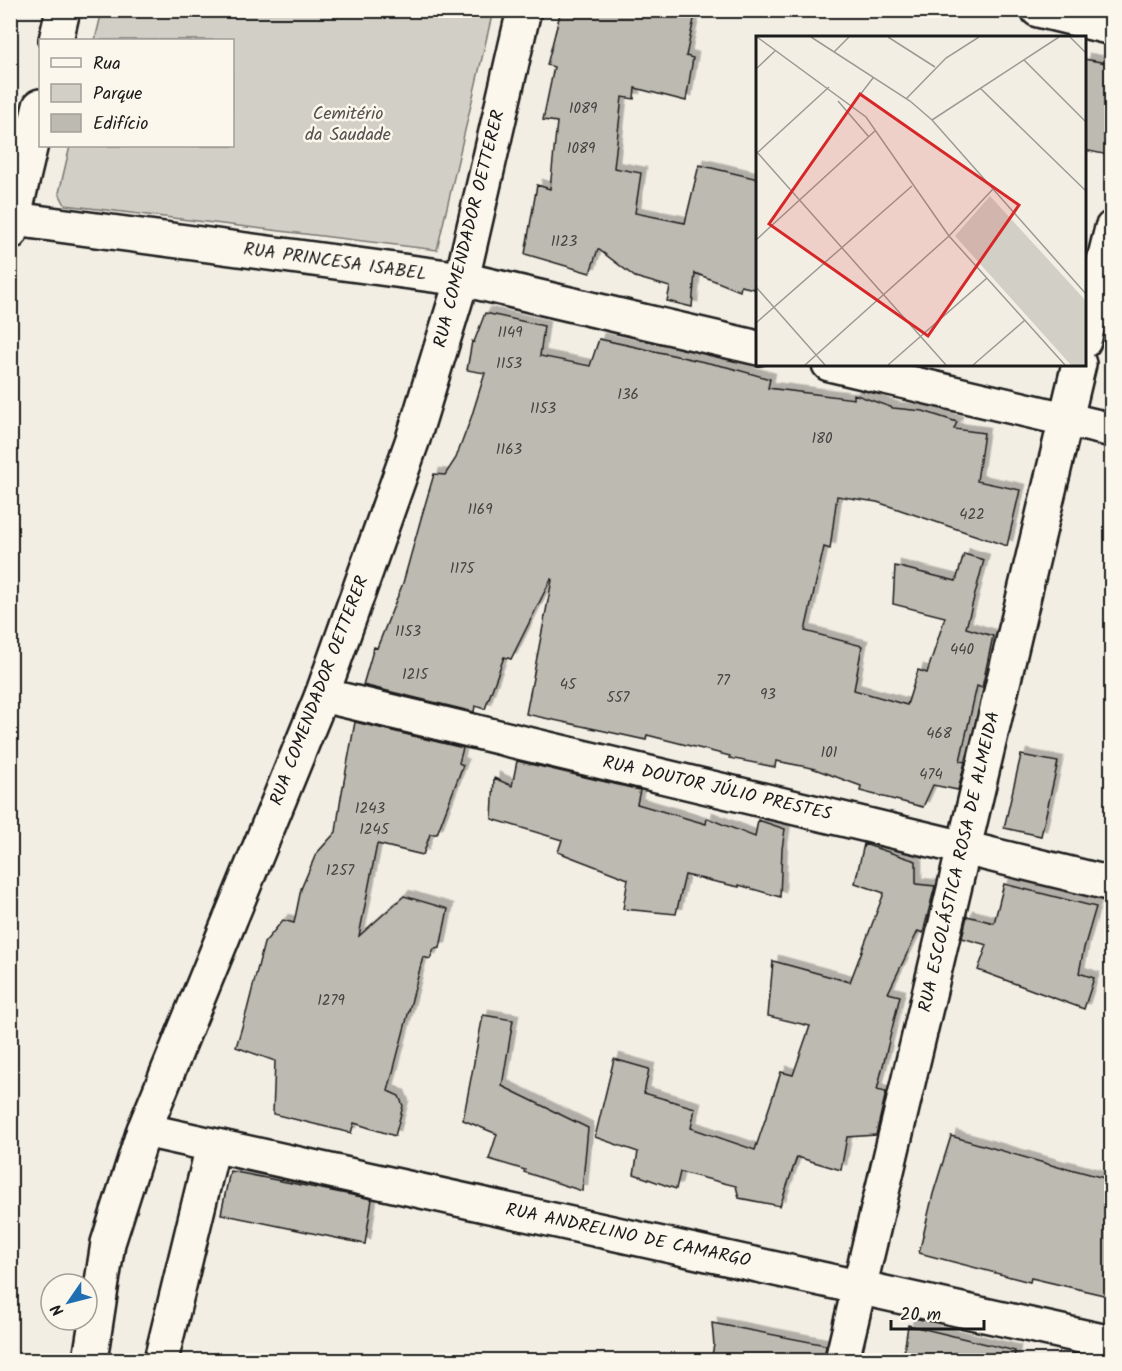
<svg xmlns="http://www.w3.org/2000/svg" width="1122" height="1371" viewBox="0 0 1122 1371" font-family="Kalam,sans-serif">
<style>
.green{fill:#d2cfc6;stroke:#777671;stroke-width:1.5}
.building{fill:#bdbab1;stroke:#1c1c1c;stroke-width:1.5;filter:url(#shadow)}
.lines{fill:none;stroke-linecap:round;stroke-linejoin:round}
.street-casing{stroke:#1c1c1c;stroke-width:38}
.primary-casing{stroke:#1c1c1c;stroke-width:38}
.street{stroke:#fbf7ec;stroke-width:33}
.primary{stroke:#fbf7ec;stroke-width:33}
.labels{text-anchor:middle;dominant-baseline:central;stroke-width:5;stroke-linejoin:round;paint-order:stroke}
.number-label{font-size:15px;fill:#444441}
.park-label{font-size:18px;fill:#53524f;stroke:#fbf7ec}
.street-label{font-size:18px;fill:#1c1c1c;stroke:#fbf7ec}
.inset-road{fill:none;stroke:#9c9a94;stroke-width:1.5}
.view{fill:#d62828;fill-opacity:0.15;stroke:#d62828;stroke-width:3}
.inset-edge{fill:none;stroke:#1c1c1c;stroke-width:3}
</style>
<defs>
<filter id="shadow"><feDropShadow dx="5.5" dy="-5.5" stdDeviation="0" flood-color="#0004"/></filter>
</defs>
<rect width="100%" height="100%" fill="#f2eee4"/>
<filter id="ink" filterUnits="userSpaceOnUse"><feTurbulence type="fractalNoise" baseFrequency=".0167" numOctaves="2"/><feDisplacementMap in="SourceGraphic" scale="12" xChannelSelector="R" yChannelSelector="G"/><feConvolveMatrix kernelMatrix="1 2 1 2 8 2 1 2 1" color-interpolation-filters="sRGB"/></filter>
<g filter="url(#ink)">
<path class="green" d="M102,11H493L437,250L65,205L59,193L70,146H232V40H95Z"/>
<path class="building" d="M561,10H696L686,56L693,58L686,101L635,88L634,99L622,97L614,168L641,173L635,213L685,223L699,165L758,179V290L741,286L740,291L695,273L692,307L667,301L670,287L635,277L598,249L590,273L525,254L537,185L550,189L557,122L543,120L554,67L547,65Z
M1084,59L1112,64V143L1108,155L1084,150Z
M485,313L544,326L540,356L590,366L599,339L727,367L770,379L768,388L854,399V394L893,408L923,411L957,422L954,429L984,433L977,481L1020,490L1007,546L877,502L837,496L830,549L824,547L805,631L862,646L854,690L907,705L918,670L927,673L945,617L893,604L895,566L956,581L964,554L984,560L966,628L993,636L982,688L977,686L960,761L965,762L958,790L933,785L923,807L860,791L861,786L812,768L776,761L775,767L729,758L730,756L647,735L646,740L526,714L552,580L551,579L511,659L504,657L485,709L475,706L474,712L363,685L374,647L377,648L403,583L420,522L434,474L445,475L456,458L471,418L485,373L467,370L472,341L474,342Z
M355,722L463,748L459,763L463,765L437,834H430L423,855L377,844L359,936L404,896L448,909L440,948L434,949L430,959L423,957L388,1091L399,1096L403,1106L395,1136L354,1123L351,1133L273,1114L275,1061L236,1047L247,1010L264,943L283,920L294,923L301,889L316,854L336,832L340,803Z
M1021,755L1058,762L1041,836L1004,828Z
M517,761L640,790L637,804L706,824L707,818L755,837L758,820L785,829L782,849L780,897L739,885V887L685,875L676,914L623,909L628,879L558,852L562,840L492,819L494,778L512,786Z
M864,844L916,861V884L935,886L923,933L918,931L888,993L900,996L877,1090L886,1092L876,1135L847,1137L841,1170L797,1157L780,1206L739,1198L736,1186L680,1172L676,1189L634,1174L638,1152L595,1137L614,1059L649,1069L644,1093L695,1108L691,1128L755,1150L781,1072L793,1075L810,1026L768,1016L773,961L850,982L884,893L855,883Z
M1004,884L1096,907L1084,948L1079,973L1094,978L1084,1009L978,970L987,945L962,938L967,916L994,923Z
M483,1015L513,1020L502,1086L588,1128L582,1191L524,1172L525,1170L489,1159L497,1134L463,1120Z
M951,1136L1065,1169L1063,1167L1112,1180V1297L1031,1278L1030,1282L919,1253L933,1194Z
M230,1171L372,1199L365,1244L221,1214Z
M712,1323L826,1345L824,1360H711L714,1345Z
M908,1325L1015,1351L1014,1360H903Z"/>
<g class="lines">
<g class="street-casing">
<path id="street" d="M1038,10L1112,28
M14,219L462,279L758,348
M1084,341L1112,228
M829,364L1112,430
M322,695L964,848L1112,884
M144,1130L1112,1343
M161,1360L213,1146
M842,1360L1079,364"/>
</g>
<g class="primary-casing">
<path id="primary" d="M56,40L63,10
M10,233L40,106
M90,1360L108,1243L144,1130L322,695L413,439L462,279L524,10"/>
</g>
<use href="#street" class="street"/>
<use href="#primary" class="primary"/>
</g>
</g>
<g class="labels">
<g class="number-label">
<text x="583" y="109">1089</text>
<text x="581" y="149">1089</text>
<text x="564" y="242">1123</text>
<text x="510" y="333">1149</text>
<text x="509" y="364">1153</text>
<text x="628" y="395">136</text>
<text x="543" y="409">1153</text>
<text x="822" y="439">180</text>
<text x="509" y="450">1163</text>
<text x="480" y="510">1169</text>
<text x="972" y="515">422</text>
<text x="462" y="569">1175</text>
<text x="408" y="632">1153</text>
<text x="962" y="650">440</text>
<text x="415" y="675">1215</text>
<text x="723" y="681">77</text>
<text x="568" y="685">45</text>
<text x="768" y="695">93</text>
<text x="618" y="698">557</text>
<text x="939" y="734">468</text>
<text x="829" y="753">101</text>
<text x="931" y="775">474</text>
<text x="370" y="809">1243</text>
<text x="374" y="830">1245</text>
<text x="340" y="871">1257</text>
<text x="331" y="1001">1279</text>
</g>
<g class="park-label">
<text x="348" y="114">Cemitério<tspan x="348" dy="21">da Saudade</tspan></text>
</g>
<g class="street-label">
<text transform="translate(470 229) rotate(-76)">RUA COMENDADOR OETTERER</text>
<text transform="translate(335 262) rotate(8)">RUA PRINCESA ISABEL</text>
<text transform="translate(320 691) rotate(-69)">RUA COMENDADOR OETTERER</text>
<text transform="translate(717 789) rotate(13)">RUA DOUTOR JÚLIO PRESTES</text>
<text transform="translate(960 862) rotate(-77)">RUA ESCOLÁSTICA ROSA DE ALMEIDA</text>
<text transform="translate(628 1236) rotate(12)">RUA ANDRELINO DE CAMARGO</text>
</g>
</g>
<g transform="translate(756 36)">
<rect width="330" height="330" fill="#f2eee4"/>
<path d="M234,160L330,265V329H315L199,200Z" fill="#d2cfc6"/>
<path class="inset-road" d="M1,1L110,81L193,200L309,329M55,1L154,65L176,84L330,258M132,1L179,31M314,1L330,17M78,16L93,1M268,24L330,86M0,33L20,14M224,52L330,155M150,63L190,22L223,1M82,65L113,101M97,68L117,42M176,84L303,1M0,115L190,329M0,118L73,51M0,204L120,94M0,251L69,329M0,287L156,150M49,329L193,200L237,153M132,329L231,242M217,329L269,284"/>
<path class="view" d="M104,58L263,169L172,300L13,188Z"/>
<rect width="330" height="330" class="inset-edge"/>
</g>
<rect width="1122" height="1371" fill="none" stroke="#fbf7ec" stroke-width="36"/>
<rect x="18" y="18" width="1086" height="1335" fill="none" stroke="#1c1c1c" stroke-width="2" filter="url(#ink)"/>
<rect x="39" y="39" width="195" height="108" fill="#fbf7ec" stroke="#a29f99" stroke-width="1.5"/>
<rect x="51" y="58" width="30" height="9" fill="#fbf7ec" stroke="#a29f99" stroke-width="1.5"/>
<text x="93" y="69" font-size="18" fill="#1c1c1c">Rua</text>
<rect x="51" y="84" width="30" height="18" fill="#d2cfc6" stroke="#a29f99" stroke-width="1.5"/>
<text x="93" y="99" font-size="18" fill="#1c1c1c">Parque</text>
<rect x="51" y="114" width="30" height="18" fill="#bdbab1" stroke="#a29f99" stroke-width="1.5"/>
<text x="93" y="129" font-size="18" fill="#1c1c1c">Edifício</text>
<g transform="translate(69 1302) rotate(235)"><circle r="28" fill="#fbf7ec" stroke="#a29f99" stroke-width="1.5"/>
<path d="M0-4.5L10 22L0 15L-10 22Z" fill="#1f6fb2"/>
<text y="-9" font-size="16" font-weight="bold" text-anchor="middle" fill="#1c1c1c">N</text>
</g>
<path d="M891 1320v9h93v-9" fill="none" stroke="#1c1c1c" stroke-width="3"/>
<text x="900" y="1320" font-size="18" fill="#1c1c1c" stroke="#fbf7ec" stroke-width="4.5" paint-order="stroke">20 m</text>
</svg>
